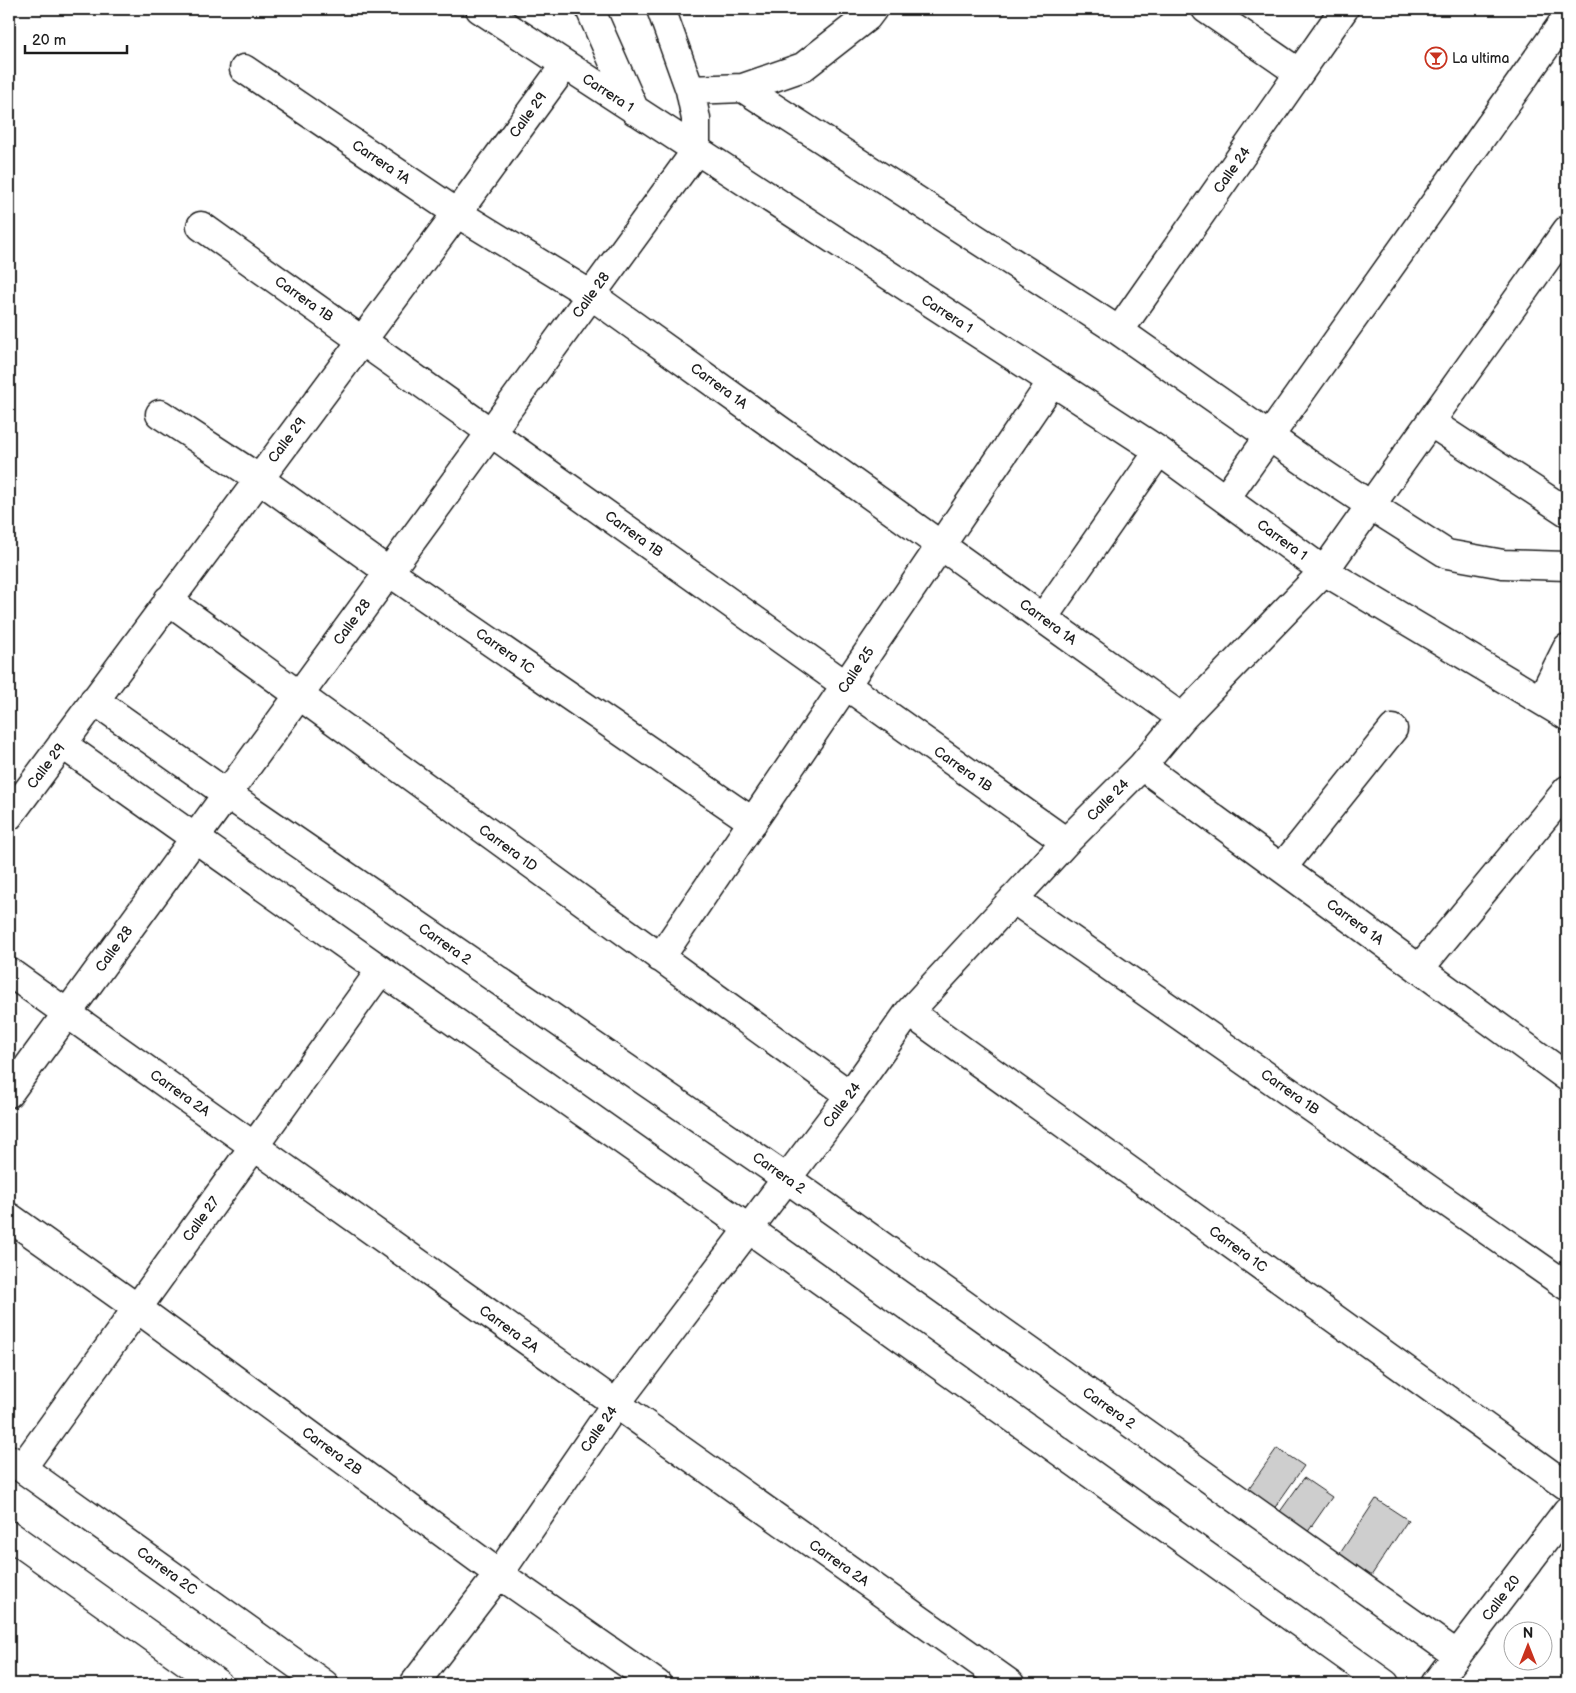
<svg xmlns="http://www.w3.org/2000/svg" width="1576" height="1693" viewBox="0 0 1576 1693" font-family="'Balsamiq Sans',sans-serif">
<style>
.building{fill:#cecece;stroke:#1c1c1c}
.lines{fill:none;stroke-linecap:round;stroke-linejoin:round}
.minor-casing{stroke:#1c1c1c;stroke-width:31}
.minor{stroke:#fff;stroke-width:28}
.labels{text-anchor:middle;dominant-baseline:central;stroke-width:5;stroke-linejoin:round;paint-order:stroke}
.poi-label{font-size:14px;fill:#1c1c1c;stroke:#fff;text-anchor:start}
.street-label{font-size:14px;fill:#1c1c1c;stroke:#fff}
</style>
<rect width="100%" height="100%" fill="#fff"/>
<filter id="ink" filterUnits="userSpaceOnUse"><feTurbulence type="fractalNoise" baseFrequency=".02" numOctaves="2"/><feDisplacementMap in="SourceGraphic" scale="10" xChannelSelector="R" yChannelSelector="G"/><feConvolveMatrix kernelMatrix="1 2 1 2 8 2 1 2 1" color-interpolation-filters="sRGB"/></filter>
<g filter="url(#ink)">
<path class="building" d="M1277,1448L1304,1466L1271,1513L1244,1495Z
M1304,1478L1332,1497L1307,1533L1279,1513Z
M1376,1499L1408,1520L1367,1582L1335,1561Z"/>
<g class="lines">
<g class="minor-casing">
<path id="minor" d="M480,9L1159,451L1324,571L1567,716
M590,9L635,111
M1206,9L1299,73
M244,69L457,213L591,295L1182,718
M743,88L1119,331L1307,463L1370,505L1447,554L1503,564L1567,566
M690,90L743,88L803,67L867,17L873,9
M201,226L1066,842
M1119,331L1344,9
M160,414L258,478L389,572L753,822
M1430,422L1567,512
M1225,499L1567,17
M168,600L850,1095
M1043,618L1159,451
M94,700L227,794L786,1178L1457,1655
M1541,700L1567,648
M62,744L381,970L749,1229L1385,1684
M1142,766L1567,1077
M9,816L457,213L565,65
M1282,868L1393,729
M1013,899L1567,1286
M660,958L1052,382
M1419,969L1567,790
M9,972L1010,1684
M909,1012L1567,1486
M9,1093L696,151V119L690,90L661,9
M9,1217L137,1308L499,1574L657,1684
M9,1459L324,1684
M22,1468L381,970
M9,1535L218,1684
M414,1684L499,1574L615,1405L850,1095L909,1012L1066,842L1142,766L1182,718L1324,571L1567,230
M1435,1684L1567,1511"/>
</g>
<use href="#minor" class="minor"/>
</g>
</g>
<defs>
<g id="bar-ring" transform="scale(1.125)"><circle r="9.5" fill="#fff" stroke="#c8321e" stroke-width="1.5"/><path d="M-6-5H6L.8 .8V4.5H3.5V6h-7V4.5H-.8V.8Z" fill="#c8321e"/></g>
</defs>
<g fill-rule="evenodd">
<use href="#bar-ring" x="1436" y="58"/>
</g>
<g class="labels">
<g class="poi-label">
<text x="1452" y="58">La ultima</text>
</g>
<g class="street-label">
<text transform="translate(608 93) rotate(33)">Carrera 1</text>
<text transform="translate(528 115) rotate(-54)">Calle 29</text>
<text transform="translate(381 162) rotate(34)">Carrera 1A</text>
<text transform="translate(1232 170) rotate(-55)">Calle 24</text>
<text transform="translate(591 295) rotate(-54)">Calle 28</text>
<text transform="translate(304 299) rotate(35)">Carrera 1B</text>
<text transform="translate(947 314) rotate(33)">Carrera 1</text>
<text transform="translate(719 386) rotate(36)">Carrera 1A</text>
<text transform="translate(287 440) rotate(-53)">Calle 29</text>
<text transform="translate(634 534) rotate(36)">Carrera 1B</text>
<text transform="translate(1282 540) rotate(36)">Carrera 1</text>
<text transform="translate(352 622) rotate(-54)">Calle 28</text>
<text transform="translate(1048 622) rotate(36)">Carrera 1A</text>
<text transform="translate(505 651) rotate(35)">Carrera 1C</text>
<text transform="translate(856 670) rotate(-56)">Calle 25</text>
<text transform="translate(46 766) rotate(-53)">Calle 29</text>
<text transform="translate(963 769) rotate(35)">Carrera 1B</text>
<text transform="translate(1108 800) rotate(-45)">Calle 24</text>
<text transform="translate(508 848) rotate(36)">Carrera 1D</text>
<text transform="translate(1355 922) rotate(36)">Carrera 1A</text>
<text transform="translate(445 944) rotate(35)">Carrera 2</text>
<text transform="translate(114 949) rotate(-54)">Calle 28</text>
<text transform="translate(1290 1092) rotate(35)">Carrera 1B</text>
<text transform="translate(180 1093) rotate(35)">Carrera 2A</text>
<text transform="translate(842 1105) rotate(-53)">Calle 24</text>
<text transform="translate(779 1173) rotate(35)">Carrera 2</text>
<text transform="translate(201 1219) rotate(-54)">Calle 27</text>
<text transform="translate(1238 1249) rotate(36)">Carrera 1C</text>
<text transform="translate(509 1329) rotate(36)">Carrera 2A</text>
<text transform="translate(1109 1408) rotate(35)">Carrera 2</text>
<text transform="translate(599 1429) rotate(-55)">Calle 24</text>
<text transform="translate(332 1451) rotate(36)">Carrera 2B</text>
<text transform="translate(839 1563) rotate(35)">Carrera 2A</text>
<text transform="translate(167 1571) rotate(36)">Carrera 2C</text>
<text transform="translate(1501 1598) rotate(-53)">Calle 20</text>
</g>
</g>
<rect width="1576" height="1693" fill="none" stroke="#fff" stroke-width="30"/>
<rect x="15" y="15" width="1546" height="1663" fill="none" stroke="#1c1c1c" stroke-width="2" filter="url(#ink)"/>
<g transform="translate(1528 1646)"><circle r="24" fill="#ffffff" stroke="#a4a4a4"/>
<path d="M0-4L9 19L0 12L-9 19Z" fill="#c8321e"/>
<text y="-8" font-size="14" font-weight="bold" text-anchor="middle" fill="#1c1c1c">N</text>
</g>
<path d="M25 45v8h102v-8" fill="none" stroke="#1c1c1c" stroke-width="2.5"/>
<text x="32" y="45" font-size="15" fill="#1c1c1c" stroke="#ffffff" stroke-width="4" paint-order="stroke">20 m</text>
</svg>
